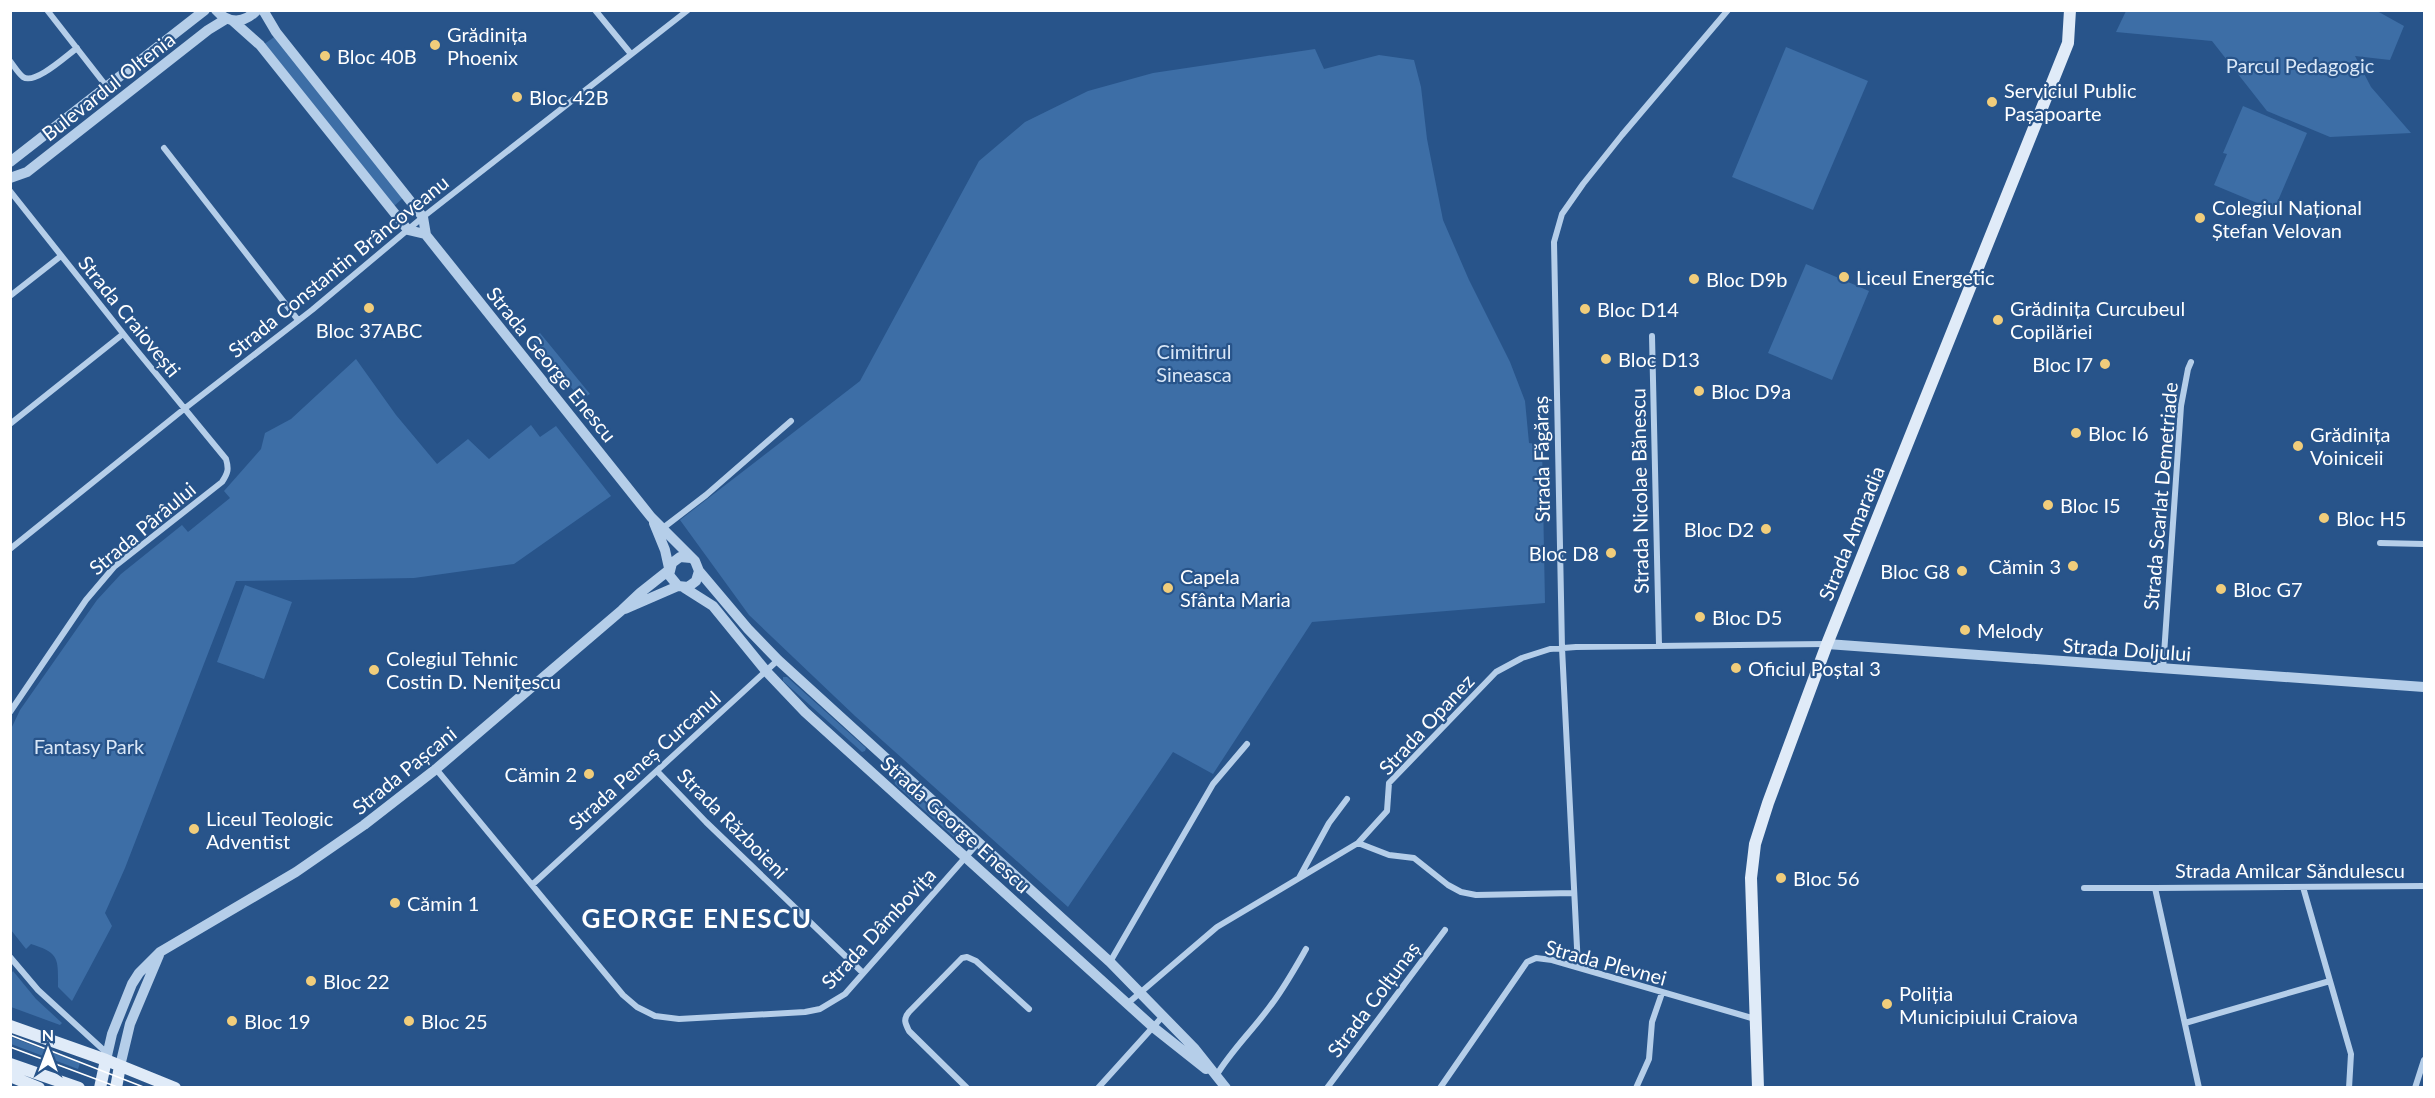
<svg xmlns="http://www.w3.org/2000/svg" width="2435" height="1098" viewBox="0 0 2435 1098" font-family="Lato,sans-serif">
<style>
.green{fill:#3d6ea6}
.lines{fill:none;stroke-linecap:round;stroke-linejoin:round}
.minor{stroke:#b5cee9;stroke-width:6}
.tertiary{stroke:#b5cee9;stroke-width:10}
.secondary{stroke:#e0ebf8;stroke-width:12}
.tram{stroke:#fff;stroke-width:1.5}
.poi-dot{fill:#f1cd7b;stroke:#28548a;stroke-width:2}
.labels{text-anchor:middle;dominant-baseline:central;stroke-width:4.5;stroke-linejoin:round;paint-order:stroke}
.poi-label{font-size:20px;fill:#fff;stroke:#28548a;text-anchor:start}
.park-label{font-size:20px;fill:#d9e7f7;stroke:#28548a}
.street-label{font-size:20px;fill:#fff;stroke:#28548a}
.district-label{font-size:26px;font-weight:bold;letter-spacing:1.5px;fill:#fff;stroke:#28548a}
</style>
<rect width="100%" height="100%" fill="#28548a"/>
<path class="green" d="M2126,11H2377L2404,26L2390,60L2355,56L2371,87L2411,133L2330,137L2267,111L2212,41L2116,32Z
M277,35L404,197L393,207L263,45Z
M1786,47L1868,81L1813,210L1732,177Z
M1315,49L1324,69L1379,55L1414,60L1421,87L1427,139L1443,220L1469,280L1510,362L1525,401L1529,443L1542,445L1545,603L1312,622L1213,774L1173,752L1068,907L855,716L749,615L680,520L860,381L979,161L1025,122L1088,91L1153,73Z
M2243,106L2307,133L2274,210L2214,185L2227,154L2223,153Z
M1806,264L1869,291L1832,380L1768,353Z
M540,333L590,394L583,398L579,397L534,342V338Z
M356,359L396,415L437,464L468,439L489,459L531,425L540,437L556,426L611,496L514,564L414,578L236,581L125,868L105,913L112,926L72,1001L58,987C58,959 60,953 31,944L26,949L11,930V729L20,710L97,600L121,574L182,525L188,532L230,498L224,491L261,449L265,433L291,419Z
M245,585L292,602L264,679L217,662Z
M783,677H787L866,748L865,751L862,752L783,681Z
M894,777L898,778L958,834L959,838H955L895,784Z
M13,971L36,999L62,1023L60,1025L11,1007V974Z
M11,1037L80,1063L78,1069L11,1044Z"/>
<g class="lines">
<path class="minor" d="M47,10L107,87
M595,10L631,54
M10,61C14,66 18,73 23,77C35,85 66,56 77,48
M164,148L298,320
M10,191L129,341L226,459C229,469 228,473 222,482L114,567L86,600L10,712
M10,296L61,256
M1652,336L1659,645
M10,424L123,334
M663,528L706,495L791,421
M2380,543L2424,544
M10,549L184,409L312,310L423,217L688,10
M2163,669L2181,406L2188,369L2191,362
M436,769L623,995L637,1007L655,1016L679,1019L805,1012L820,1009L845,994L978,843
M657,771L706,822L863,973
M1358,843L1389,855L1414,858L1448,885L1461,892L1476,895L1573,893
M1299,878L1329,823L1347,799
M533,884L778,660
M2303,887L2351,1054L2349,1088
M2084,888H2155L2199,1088
M2155,888L2424,886
M10,957L38,990L109,1055
M1110,962L1213,784L1247,744
M1578,967L1562,648L1554,242L1562,214L1583,184L1622,135L1728,10
M1127,1004L1217,927L1358,843L1387,811L1389,783L1496,672L1522,658L1550,649L1576,647L1827,644
M2185,1023L2330,981
M1216,1076C1231,1051 1251,1032 1268,1009C1283,990 1294,970 1306,949
M967,1088L909,1031C905,1023 903,1019 909,1012L962,958L967,957L976,961L1029,1009
M1098,1088L1163,1016
M1327,1088L1445,930
M1440,1088L1527,962L1536,958L1552,960L1755,1019
M1636,1088L1649,1059L1652,1022L1662,993
M2415,1088L2424,1060"/>
<path class="tertiary" d="M216,10C228,24 244,24 257,10
M263,10L276,32L423,217L426,235L651,517L695,561L699,571L696,581L688,587L678,586L669,575L672,563L680,557L691,558
M233,21L260,45L408,230L425,234
M10,162L205,10
M10,178L27,172L208,30L226,19
M654,523L665,550L669,568
M699,571L748,629L778,660L1110,962L1195,1049L1226,1088
M683,587L713,606L766,671L805,712L1153,1027L1206,1069
M625,609L678,586
M1827,644L2424,687
M106,1060L112,1034L132,984L139,973L160,952L296,872L364,825L436,769L622,610L640,593L669,570
M120,1066L130,1024L159,955"/>
<path class="secondary" d="M10,1026L106,1060L175,1088
M10,1064L79,1088
M10,1076L39,1088
M100,1088L106,1060
M116,1088L120,1066
M1758,1088L1751,878L1755,844L1768,803L1827,644L2068,43L2070,10"/>
<path class="tram" d="M10,1035L146,1088
M10,1047L120,1088"/>
</g>
<g class="poi-dot">
<circle cx="435" cy="45" r="6"/>
<circle cx="325" cy="56" r="6"/>
<circle cx="517" cy="97" r="6"/>
<circle cx="1992" cy="102" r="6"/>
<circle cx="2200" cy="218" r="6"/>
<circle cx="1844" cy="277" r="6"/>
<circle cx="1694" cy="279" r="6"/>
<circle cx="369" cy="308" r="6"/>
<circle cx="1585" cy="309" r="6"/>
<circle cx="1998" cy="320" r="6"/>
<circle cx="1606" cy="359" r="6"/>
<circle cx="2105" cy="364" r="6"/>
<circle cx="1699" cy="391" r="6"/>
<circle cx="2076" cy="433" r="6"/>
<circle cx="2298" cy="446" r="6"/>
<circle cx="2048" cy="505" r="6"/>
<circle cx="2324" cy="518" r="6"/>
<circle cx="1766" cy="529" r="6"/>
<circle cx="1611" cy="553" r="6"/>
<circle cx="2073" cy="566" r="6"/>
<circle cx="1962" cy="571" r="6"/>
<circle cx="1168" cy="588" r="6"/>
<circle cx="2221" cy="589" r="6"/>
<circle cx="1700" cy="617" r="6"/>
<circle cx="1965" cy="630" r="6"/>
<circle cx="1736" cy="668" r="6"/>
<circle cx="374" cy="670" r="6"/>
<circle cx="589" cy="774" r="6"/>
<circle cx="194" cy="829" r="6"/>
<circle cx="1781" cy="878" r="6"/>
<circle cx="395" cy="903" r="6"/>
<circle cx="311" cy="981" r="6"/>
<circle cx="1887" cy="1004" r="6"/>
<circle cx="232" cy="1021" r="6"/>
<circle cx="409" cy="1021" r="6"/>
</g>
<g class="labels">
<g class="poi-label">
<text x="447" y="34">Grădinița<tspan x="447" dy="23">Phoenix</tspan></text>
<text x="337" y="56">Bloc 40B</text>
<text x="2004" y="90">Serviciul Public<tspan x="2004" dy="23">Pașapoarte</tspan></text>
<text x="529" y="97">Bloc 42B</text>
<text x="2212" y="207">Colegiul Național<tspan x="2212" dy="23">Ștefan Velovan</tspan></text>
<text x="1856" y="277">Liceul Energetic</text>
<text x="1706" y="279">Bloc D9b</text>
<text x="2010" y="308">Grădinița Curcubeul<tspan x="2010" dy="23">Copilăriei</tspan></text>
<text x="1597" y="309">Bloc D14</text>
<text x="369" y="330" text-anchor="middle">Bloc 37ABC</text>
<text x="1618" y="359">Bloc D13</text>
<text x="2093" y="364" text-anchor="end">Bloc I7</text>
<text x="1711" y="391">Bloc D9a</text>
<text x="2088" y="433">Bloc I6</text>
<text x="2310" y="434">Grădinița<tspan x="2310" dy="23">Voiniceii</tspan></text>
<text x="2060" y="505">Bloc I5</text>
<text x="2336" y="518">Bloc H5</text>
<text x="1754" y="529" text-anchor="end">Bloc D2</text>
<text x="1599" y="553" text-anchor="end">Bloc D8</text>
<text x="2061" y="566" text-anchor="end">Cămin 3</text>
<text x="1950" y="571" text-anchor="end">Bloc G8</text>
<text x="1180" y="576">Capela<tspan x="1180" dy="23">Sfânta Maria</tspan></text>
<text x="2233" y="589">Bloc G7</text>
<text x="1712" y="617">Bloc D5</text>
<text x="1977" y="630">Melody</text>
<text x="386" y="658">Colegiul Tehnic<tspan x="386" dy="23">Costin D. Nenițescu</tspan></text>
<text x="1748" y="668">Oficiul Poștal 3</text>
<text x="577" y="774" text-anchor="end">Cămin 2</text>
<text x="206" y="818">Liceul Teologic<tspan x="206" dy="23">Adventist</tspan></text>
<text x="1793" y="878">Bloc 56</text>
<text x="407" y="903">Cămin 1</text>
<text x="323" y="981">Bloc 22</text>
<text x="1899" y="993">Poliția<tspan x="1899" dy="23">Municipiului Craiova</tspan></text>
<text x="244" y="1021">Bloc 19</text>
<text x="421" y="1021">Bloc 25</text>
</g>
<g class="park-label">
<text x="2300" y="65">Parcul Pedagogic</text>
<text x="1194" y="351">Cimitirul<tspan x="1194" dy="23">Sineasca</tspan></text>
<text x="89" y="746">Fantasy Park</text>
</g>
<g class="street-label">
<text transform="translate(108 86) rotate(-38)">Bulevardul Oltenia</text>
<text transform="translate(338 266) rotate(-39)">Strada Constantin Brâncoveanu</text>
<text transform="translate(130 316) rotate(51)">Strada Craiovești</text>
<text transform="translate(552 364) rotate(51)">Strada George Enescu</text>
<text transform="translate(1541 459) rotate(-91)">Strada Făgăraș</text>
<text transform="translate(1639 491) rotate(-91)">Strada Nicolae Bănescu</text>
<text transform="translate(2160 496) rotate(-85)">Strada Scarlat Demetriade</text>
<text transform="translate(142 528) rotate(-40)">Strada Pârâului</text>
<text transform="translate(1851 533) rotate(-68)">Strada Amaradia</text>
<text transform="translate(2127 649) rotate(4)">Strada Doljului</text>
<text transform="translate(1426 724) rotate(-47)">Strada Opanez</text>
<text transform="translate(644 760) rotate(-42)">Strada Peneș Curcanul</text>
<text transform="translate(404 770) rotate(-39)">Strada Pașcani</text>
<text transform="translate(733 823) rotate(45)">Strada Războieni</text>
<text transform="translate(956 824) rotate(42)">Strada George Enescu</text>
<text x="2290" y="870">Strada Amilcar Săndulescu</text>
<text transform="translate(878 928) rotate(-47)">Strada Dâmbovița</text>
<text transform="translate(1606 962) rotate(15)">Strada Plevnei</text>
<text transform="translate(1373 999) rotate(-53)">Strada Colțunaș</text>
</g>
<g class="district-label">
<text x="697" y="918">GEORGE ENESCU</text>
</g>
</g>
<rect width="2435" height="1098" fill="none" stroke="#ffffff" stroke-width="24"/>
<g transform="translate(48 1050)" stroke="#28548a" stroke-width="4.5" paint-order="stroke">
<path d="M0-4.5L10 22L0 15L-10 22Z" fill="#ffffff"/>
<text y="-9" font-size="16" font-weight="bold" text-anchor="middle" fill="#ffffff">N</text>
</g>
</svg>
